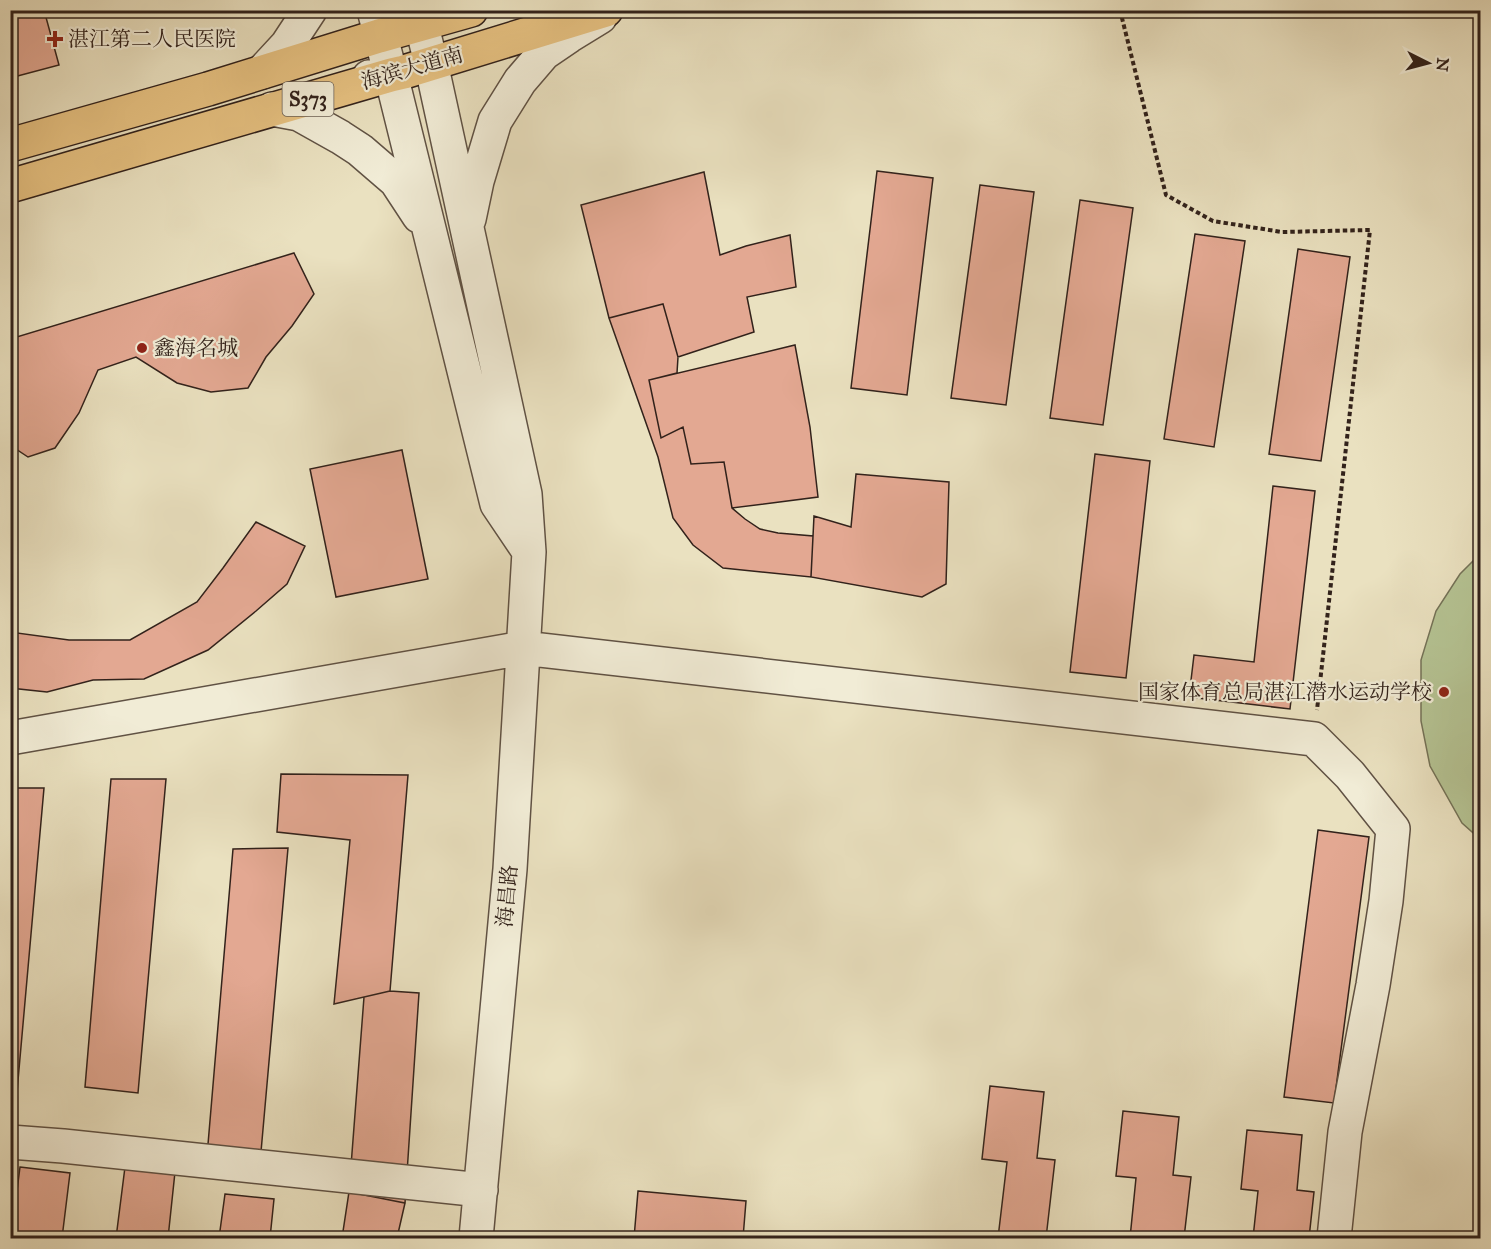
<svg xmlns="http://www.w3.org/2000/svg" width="1491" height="1249" viewBox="0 0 1491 1249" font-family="'IM FELL Great Primer','Noto Serif SC',serif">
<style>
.green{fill:#b5c393;stroke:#747257;stroke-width:1.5}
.building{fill:#e3a892;stroke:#32221b;stroke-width:1.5}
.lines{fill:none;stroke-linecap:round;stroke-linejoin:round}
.minor-casing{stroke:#605244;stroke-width:36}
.major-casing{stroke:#32221b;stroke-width:36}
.path{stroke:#32221b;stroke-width:4;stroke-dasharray:4.5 3;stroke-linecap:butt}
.minor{stroke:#f1ecd6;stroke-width:33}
.major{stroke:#e5c080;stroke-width:33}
.poi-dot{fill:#8f2418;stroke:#f1ecd6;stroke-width:2}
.labels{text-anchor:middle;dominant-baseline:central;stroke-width:4.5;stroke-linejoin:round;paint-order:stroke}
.shield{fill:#f1ecd6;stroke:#6b5f53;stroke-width:1.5}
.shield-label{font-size:20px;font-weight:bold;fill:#32221b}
.poi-label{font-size:21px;fill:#32221b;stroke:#f1ecd6;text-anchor:start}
.street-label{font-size:21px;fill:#32221b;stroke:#f1ecd6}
</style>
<rect width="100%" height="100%" fill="#eae1c0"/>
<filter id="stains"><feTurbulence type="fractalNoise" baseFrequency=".00333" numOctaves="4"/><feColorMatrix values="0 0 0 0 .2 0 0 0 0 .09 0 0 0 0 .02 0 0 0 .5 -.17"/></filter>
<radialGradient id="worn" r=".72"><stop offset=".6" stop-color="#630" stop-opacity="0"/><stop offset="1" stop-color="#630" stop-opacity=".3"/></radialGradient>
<path class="green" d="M1480,554V839L1462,823L1430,766L1421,721V660L1436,611L1460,574Z"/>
<path class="building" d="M10,10H44L59,65L10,78Z
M877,171L933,178L907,395L851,388Z
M704,172L720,255L746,246L790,235L796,287L747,297L754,332L678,357L663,304L609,318L581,205Z
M980,185L1034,192L1006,405L951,398Z
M1080,200L1133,208L1103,425L1050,418Z
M1195,234L1245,241L1214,447L1164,439Z
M1298,249L1350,257L1321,461L1269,454Z
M294,253L314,294L292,326L266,357L248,388L211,392L177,383L136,357L98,370L79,413L55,448L28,457L10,445V339Z
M663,304L678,357L677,373L649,380L661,438L683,427L691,464L724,462L732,508L745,519L760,529L778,533L813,536L811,577L723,568L693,545L673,518L658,457L609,318Z
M795,345L810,427L818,497L732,508L724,462L691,464L683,427L661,438L649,380Z
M402,450L428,579L336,597L310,469Z
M1095,454L1150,461L1126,678L1070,672Z
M856,474L949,482L946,584L922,597L811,577L814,516L851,527Z
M1273,486L1315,491L1290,709L1189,697L1194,655L1254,662Z
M256,522L305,546L287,584L256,611L208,650L144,679L93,680L47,692L10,688V632L69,640H130L197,602L223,568Z
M281,774L408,775L390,991L334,1004L350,840L277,832Z
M111,779H166L138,1093L85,1087Z
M10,788H44L16,1103L10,1102Z
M1318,830L1369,837L1334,1103L1284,1097Z
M288,848L260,1163L207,1156L233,849Z
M390,991L419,993L405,1203L349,1192L364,997Z
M990,1086L1044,1092L1037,1158L1055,1160L1046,1238H998L1007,1162L982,1159Z
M1123,1111L1179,1117L1173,1175L1191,1177L1184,1238H1130L1136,1178L1116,1176Z
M1247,1130L1302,1135L1297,1190L1314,1192L1309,1238H1253L1258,1191L1241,1189Z
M20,1167L70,1173L62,1238H11Z
M125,1167L175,1172L168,1238H116Z
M638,1191L746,1201L743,1238H634Z
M349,1192L405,1203L397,1238H342Z
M225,1194L274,1199L270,1238H219Z"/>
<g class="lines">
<g class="minor-casing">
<path id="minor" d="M374,10L388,64
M418,10L431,63L525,494L529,552L510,869L476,1238
M262,72L287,45L310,10
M369,77L391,75L497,504L528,550
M272,109L299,114L340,137L360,150L396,181L419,216
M469,219L477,181L495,121L520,81L544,53L569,36L600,17
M10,738L523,648L1314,739L1350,775L1393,829L1386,901L1373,985L1345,1132L1334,1238
M10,1142L63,1146L481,1190"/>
</g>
<g class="major-casing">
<path id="major" d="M10,145L208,89L379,36L471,10
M10,186L391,75L404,72L606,10"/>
</g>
<path class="path" d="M1120,10L1166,195L1213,221L1282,232L1370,230L1317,710"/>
<use href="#minor" class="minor"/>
<use href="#major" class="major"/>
</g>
<g class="poi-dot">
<path d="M52 30h6v6h6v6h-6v6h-6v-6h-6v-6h6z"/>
<circle cx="142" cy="348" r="6"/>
<circle cx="1444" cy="692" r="6"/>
</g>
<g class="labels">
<rect class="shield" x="282.5" y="82" width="51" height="34" rx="4.5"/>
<g class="shield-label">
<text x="308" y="99">S373</text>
</g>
<g class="poi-label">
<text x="68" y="39">湛江第二人民医院</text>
<text x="154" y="348">鑫海名城</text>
<text x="1432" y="692" text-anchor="end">国家体育总局湛江潜水运动学校</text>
</g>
<g class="street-label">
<text transform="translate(412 68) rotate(-16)">海滨大道南</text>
<text transform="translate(507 896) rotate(-85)">海昌路</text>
</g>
</g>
<rect width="1491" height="1249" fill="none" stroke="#eae1c0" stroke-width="36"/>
<rect x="12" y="12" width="1467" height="1225" fill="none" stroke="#32221b" stroke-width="3"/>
<rect x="18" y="18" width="1455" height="1213" fill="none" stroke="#32221b" stroke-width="1.5"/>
<g transform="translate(1428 63) rotate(96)" stroke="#f1ecd6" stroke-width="4.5" paint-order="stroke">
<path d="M0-4.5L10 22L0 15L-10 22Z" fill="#32221b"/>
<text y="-9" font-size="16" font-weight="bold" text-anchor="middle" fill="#32221b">N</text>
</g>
<rect width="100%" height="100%" filter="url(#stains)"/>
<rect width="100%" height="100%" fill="url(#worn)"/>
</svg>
